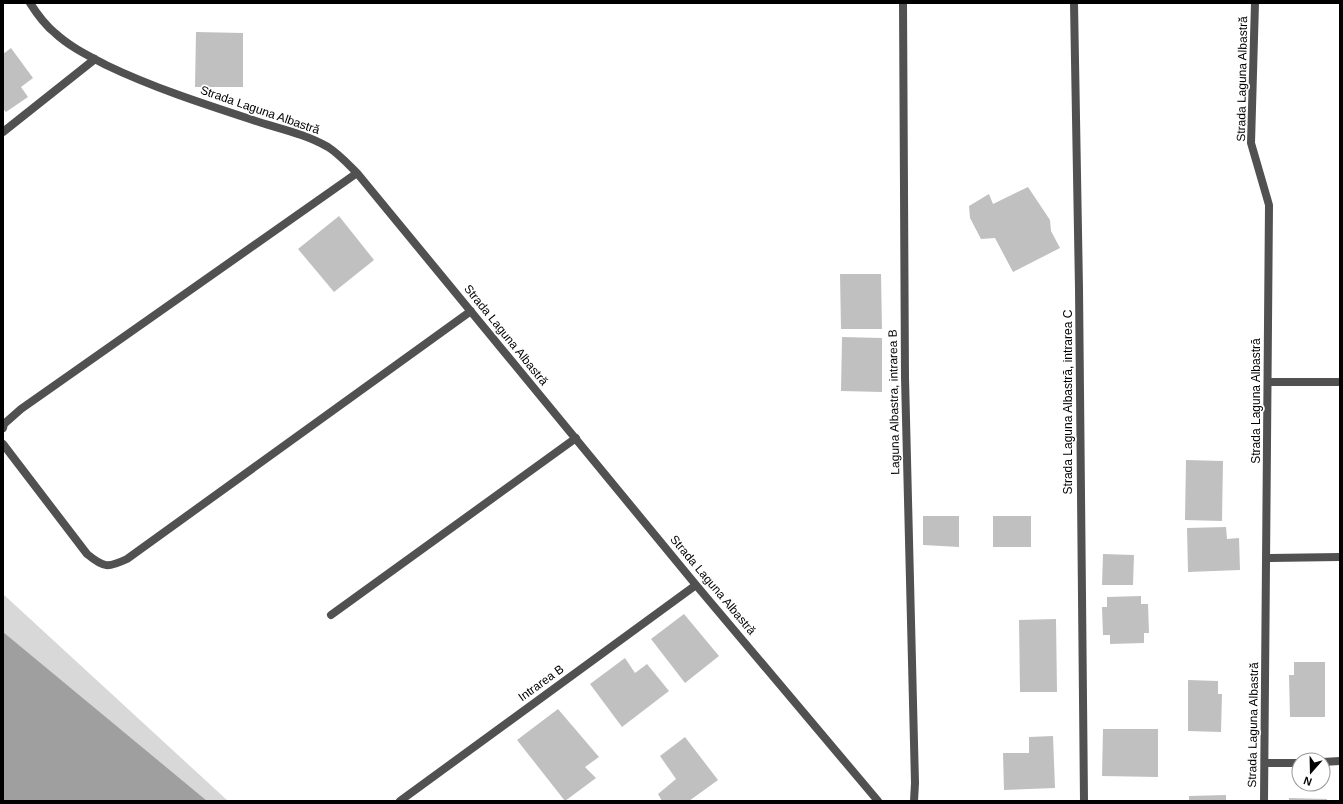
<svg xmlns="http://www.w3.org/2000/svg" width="1343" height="804" viewBox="0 0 1343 804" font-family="Helvetica,sans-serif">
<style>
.green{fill:#d8d8d8}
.water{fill:#9f9f9f}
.building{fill:#c0c0c0}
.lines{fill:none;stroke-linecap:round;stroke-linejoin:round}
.street{stroke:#515151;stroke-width:8}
.labels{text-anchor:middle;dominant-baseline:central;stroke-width:3.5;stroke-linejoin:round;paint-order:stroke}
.street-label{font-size:12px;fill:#000;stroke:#fff}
</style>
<rect width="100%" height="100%" fill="#fff"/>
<path class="green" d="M3,594L228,801H3Z"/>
<path class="water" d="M3,632L207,801H3Z"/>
<path class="building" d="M196,32L243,33V87H195Z
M11,48L33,78L21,87L28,97L6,112L3,109V54Z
M1028,187L1050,220L1051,231L1060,248L1013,272L995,238L981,239L970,218L969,206L989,194L993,204Z
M339,216L374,260L334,292L298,249Z
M840,274H881L882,329H841Z
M842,337L882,338V392L841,391Z
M1186,460L1223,461L1222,521L1185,520Z
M923,516H959V547L923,545Z
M993,516H1031V547H993Z
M1226,527L1227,539L1239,538L1240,570L1188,572L1187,528Z
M1103,554L1134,555L1133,585H1102Z
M1141,596V604H1148L1149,633H1144V643L1110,644V635H1103L1102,607H1107V597Z
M684,614L719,656L685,683L651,639Z
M1056,619L1057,692H1020L1019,620Z
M625,658L635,673L647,664L669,691L622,727L590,684Z
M1294,662H1325V717H1290L1289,675H1294Z
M1188,680L1218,681V694H1222L1221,732L1188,731Z
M558,709L599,757L585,767L596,778L565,801L517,740Z
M1103,729H1158V777L1102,776Z
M1053,736L1055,788L1004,790L1003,753H1029V737Z
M685,737L718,780L689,801H662L658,794L676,779L660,756Z
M1226,795V801H1189V796Z
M1289,798L1327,799V801H1289Z"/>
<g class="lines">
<path class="street" d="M30,3C37,14 45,25 55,33C70,47 89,56 106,65C156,89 210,106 262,123C285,130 307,135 328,147C339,154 348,164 357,173L696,585L878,801
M903,3L905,378L915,783L914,801
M1074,3L1079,289L1084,801
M1255,3L1251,143L1269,205L1264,801
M3,132L95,59
M1268,382H1340
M3,428L4,424L21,409L357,173
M3,444L87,554C104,568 108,568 127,559L471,311
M1267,558L1340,557
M331,615L576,438
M1323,762L1340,761
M1265,763H1299
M400,801L696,585"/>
</g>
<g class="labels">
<g class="street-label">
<text transform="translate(1242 79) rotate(-89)">Strada Laguna Albastră</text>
<text transform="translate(260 110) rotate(19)">Strada Laguna Albastră</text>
<text transform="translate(506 335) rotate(51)">Strada Laguna Albastră</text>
<text transform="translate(1256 401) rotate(-90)">Strada Laguna Albastră</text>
<text transform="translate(894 402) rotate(-91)">Laguna Albastra, intrarea B</text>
<text transform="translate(1068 402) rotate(-90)">Strada Laguna Albastră, intrarea C</text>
<text transform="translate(713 585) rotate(50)">Strada Laguna Albastră</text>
<text transform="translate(541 683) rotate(-36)">Intrarea B</text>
<text transform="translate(1253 725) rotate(-89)">Strada Laguna Albastră</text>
</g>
</g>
<rect width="1343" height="804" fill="none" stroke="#000000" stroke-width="8"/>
<g transform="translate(1311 772) rotate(200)"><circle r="19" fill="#ffffff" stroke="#999999"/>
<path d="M0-3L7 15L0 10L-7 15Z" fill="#000000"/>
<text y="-6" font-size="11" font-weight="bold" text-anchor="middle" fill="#000000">N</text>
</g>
</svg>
